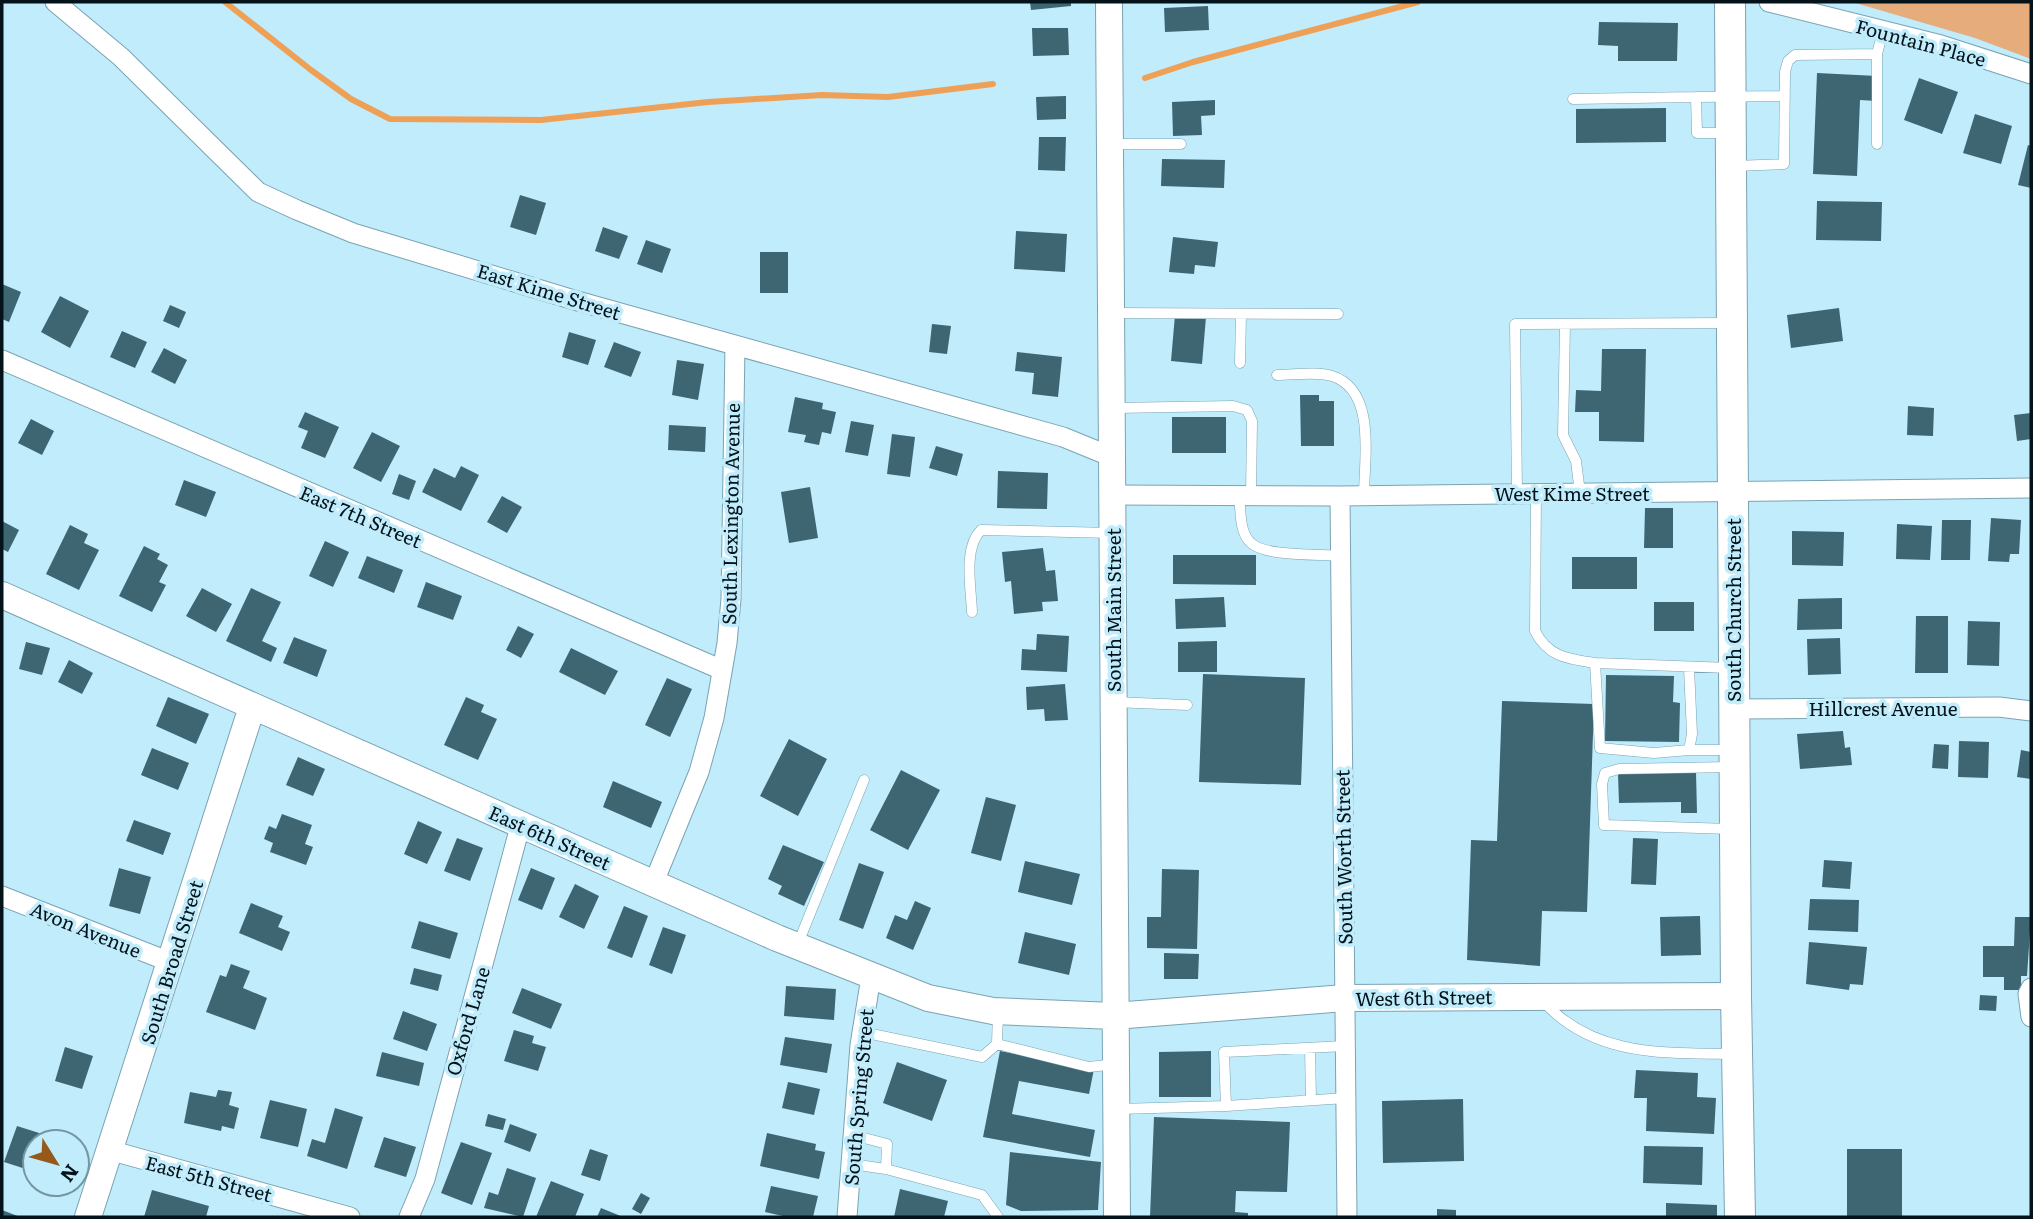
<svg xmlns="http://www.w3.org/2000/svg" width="2033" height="1219" viewBox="0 0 2033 1219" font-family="Literata,serif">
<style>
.green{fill:#e6ac7b}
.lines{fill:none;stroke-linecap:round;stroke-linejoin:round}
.stream{stroke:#eea057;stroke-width:6}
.building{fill:#3e6572}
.lane-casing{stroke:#7aa3b2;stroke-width:11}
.street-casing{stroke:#7aa3b2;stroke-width:21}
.secondary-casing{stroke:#7aa3b2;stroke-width:28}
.primary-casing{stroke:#7aa3b2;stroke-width:32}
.lane{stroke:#fff;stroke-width:10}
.street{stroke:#fff;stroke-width:19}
.secondary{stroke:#fff;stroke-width:26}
.primary{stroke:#fff;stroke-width:30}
.labels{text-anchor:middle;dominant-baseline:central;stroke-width:7;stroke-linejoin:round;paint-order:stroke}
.street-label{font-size:19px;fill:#041319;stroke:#c1ecfc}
</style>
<rect width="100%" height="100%" fill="#c1ecfc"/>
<path class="green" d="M1852,2H2031V59L1975,38Z"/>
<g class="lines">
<path class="stream" d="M225,2L311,70L351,99L390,119L541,120L708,102L822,95L888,97L993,84
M1145,78L1193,62L1418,2"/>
</g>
<path class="building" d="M1030,2H1071V6L1031,10Z
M1208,6L1209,30L1165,32L1164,8Z
M1599,22L1678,23L1677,61H1618V46L1598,45Z
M1032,28H1068L1069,55L1033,56Z
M1817,73L1877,76L1876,101L1860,100L1857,176L1813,174Z
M1919,78L1958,92L1942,134L1904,120Z
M1066,96V119L1037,120L1036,97Z
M1215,100V115L1201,116L1202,135L1173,136L1172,102Z
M1666,108V142L1576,143V109Z
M1975,114L2012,126L2001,164L1963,153Z
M1039,137H1066L1065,171L1038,170Z
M2028,145L2031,146V188L2018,185Z
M1162,159L1225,160L1224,188L1161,186Z
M520,195L546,203L536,235L510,227Z
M1817,201L1882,202L1881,241L1816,240Z
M603,227L628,236L619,259L595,251Z
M1016,231L1067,234L1065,272L1014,269Z
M1173,237L1218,242L1215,267L1195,265L1194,274L1169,272Z
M646,240L671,249L662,273L637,264Z
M760,252H788V293H760Z
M2,284L21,292L9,322L2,319Z
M60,296L89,311L70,348L41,332Z
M170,305L186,312L179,328L163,321Z
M1839,308L1843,341L1791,348L1787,315Z
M1175,315L1206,317L1202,364L1171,361Z
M932,324L951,326L947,354L929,352Z
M122,331L147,342L135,368L110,357Z
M569,332L596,340L588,365L562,357Z
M614,342L641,352L631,377L604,367Z
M164,348L187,360L175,384L151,372Z
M1602,349H1646L1644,442L1599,441V412H1575L1576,390L1601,391Z
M1017,352L1062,357L1058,397L1032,394L1034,373L1015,371Z
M677,360L704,364L698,400L672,395Z
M1300,395H1319V401H1334V446H1301Z
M795,397L823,403L822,409L836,412L831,434L822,432L819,445L804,442L806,435L788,432Z
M1908,406L1934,408L1933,436L1907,435Z
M305,412L339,427L325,458L301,448L308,431L298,427Z
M2031,413V439L2017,441L2014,415Z
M1172,417H1226V453H1172Z
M31,419L54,431L42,455L18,443Z
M851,421L874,425L868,456L845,452Z
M669,425L706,427L705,452L668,450Z
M372,432L400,446L381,482L353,468Z
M892,434L915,437L910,477L887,474Z
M936,446L963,454L957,476L929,468Z
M461,466L479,475L461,511L422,492L434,468L455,478Z
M998,471L1048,473L1047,509L997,508Z
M399,474L416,481L409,500L392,494Z
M184,480L216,492L206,517L175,505Z
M810,487L818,538L789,543L781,492Z
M502,496L522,507L507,533L487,522Z
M1645,508H1673V548H1644Z
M1991,518L2021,520L2019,554H2010L2009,562L1988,561Z
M1942,520H1971L1970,560H1941Z
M2,521L19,530L8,552L2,549Z
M1897,524L1932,526L1930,560L1896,559Z
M70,525L88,534L84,543L99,550L79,590L46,574Z
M1792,531L1844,532L1843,566L1792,565Z
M325,541L349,552L333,587L309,576Z
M144,546L160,554L157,559L168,565L159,582L166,585L152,612L119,596Z
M1043,548L1046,571L1055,570L1058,601L1042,602L1043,611L1014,614L1011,581L1005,582L1002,552Z
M1173,555H1256V585L1173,584Z
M367,556L403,570L394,593L358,578Z
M1572,557H1637V589H1572Z
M426,582L462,596L453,620L417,607Z
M202,588L232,604L216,632L186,616Z
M251,588L281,602L262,641L277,648L271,662L226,641Z
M1224,597L1226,627L1176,629L1175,599Z
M1842,598V629L1797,630L1798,599Z
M1654,602H1694V631H1654Z
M1916,616H1948V673H1915Z
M1968,621L2000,622L1999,666L1967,665Z
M518,626L534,634L521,658L506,650Z
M1037,634L1069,636L1067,672L1021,670L1022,649L1036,650Z
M294,637L327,650L317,677L283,663Z
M1840,638L1841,674L1808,675L1807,639Z
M1217,641V672H1178V642Z
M26,642L50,648L42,675L19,669Z
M571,648L618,671L605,695L559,672Z
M69,660L93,673L82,694L58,682Z
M1203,674L1305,678L1301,785L1199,782Z
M1606,675L1674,676L1673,702L1680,703L1679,742L1605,741Z
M667,678L692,689L670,737L645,725Z
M1065,684L1068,720L1045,721L1044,709L1027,710L1026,687Z
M168,697L209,714L196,744L156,726Z
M466,697L484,705L481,712L497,719L478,760L444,745Z
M1502,701L1594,704L1587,912L1542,911L1540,966L1467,960L1471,840L1497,841Z
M1843,731L1845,748L1850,747L1852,765L1800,769L1797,734Z
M789,739L827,759L798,816L760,796Z
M1959,741L1989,742L1988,778L1958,777Z
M1934,744L1949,745L1948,769L1932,768Z
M152,748L189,763L178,790L141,775Z
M2021,750L2031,752V779L2017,777Z
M298,757L325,769L313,796L286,785Z
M901,770L940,790L908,850L870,830Z
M1696,772L1697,813H1681V802L1619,803L1618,774Z
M613,781L662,802L651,828L603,807Z
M986,797L1016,805L1001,861L971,853Z
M282,814L312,825L305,844L313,847L306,865L270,852L273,843L264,839L269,826L276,829Z
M134,820L171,833L163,855L126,841Z
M418,821L442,832L427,864L404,854Z
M457,838L483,848L470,881L444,871Z
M1633,838L1658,839L1656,885L1631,884Z
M783,845L824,862L804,906L778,894L782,886L768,879Z
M1824,860L1852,862L1850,889L1822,887Z
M1025,861L1080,874L1072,905L1018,892Z
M859,863L884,872L863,929L839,920Z
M119,868L151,877L140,914L109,906Z
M531,868L555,878L542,910L518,900Z
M1162,869L1199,870L1197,949L1147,948V917H1161Z
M575,884L599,896L584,929L559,917Z
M1810,899L1859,900L1858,932L1808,930Z
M915,901L931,908L913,950L886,938L895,915L907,920Z
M251,903L283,916L278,927L290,932L282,951L239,933Z
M624,906L648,916L632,958L607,948Z
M1700,916L1701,955L1661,956L1660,917Z
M2015,917H2031L2027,976H2021V990H2004V977H1983V946H2014Z
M419,921L458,933L450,959L411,948Z
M663,927L686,935L672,974L649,965Z
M1025,932L1076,944L1069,975L1018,963Z
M1809,942L1867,947L1863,985L1850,984L1849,990L1806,984Z
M1164,953L1199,954L1198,979H1164Z
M231,964L250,971L243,988L267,998L255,1030L206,1012L220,975L226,977Z
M414,968L442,975L438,991L410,984Z
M786,986L836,989L834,1020L784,1016Z
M522,988L562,1004L551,1029L512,1013Z
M1980,995L1997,996L1996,1011L1979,1010Z
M403,1011L437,1024L427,1051L393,1039Z
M514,1030L534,1036L532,1043L546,1047L538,1071L504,1061Z
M785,1037L832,1044L827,1073L780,1065Z
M65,1047L93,1056L82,1089L55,1081Z
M1000,1051L1094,1069L1089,1094L1019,1081L1012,1114L1095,1130L1090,1157L983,1137Z
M1211,1051V1097H1159V1052Z
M382,1052L424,1063L419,1086L376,1076Z
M897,1062L947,1080L932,1121L883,1103Z
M1636,1070L1698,1073L1697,1097L1716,1098L1714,1134L1646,1131L1647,1098H1634Z
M788,1082L820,1089L814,1115L782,1108Z
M218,1090L232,1092L229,1105L239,1108L234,1129L222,1126L221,1131L184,1123L190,1092L216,1097Z
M1463,1099L1464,1161L1383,1163L1382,1101Z
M270,1100L307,1109L298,1147L260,1138Z
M335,1108L363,1117L347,1169L307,1156L312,1139L325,1143Z
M488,1114L506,1119L503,1130L485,1126Z
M1154,1117L1290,1122L1287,1192L1236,1191L1235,1212L1248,1213V1217H1150Z
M510,1124L537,1134L530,1152L504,1142Z
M17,1126L55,1138L54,1142H35V1172L4,1162Z
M767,1133L816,1144L815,1150L825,1152L819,1179L760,1166Z
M384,1137L416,1147L406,1177L374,1167Z
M461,1142L492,1153L472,1205L441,1193Z
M1644,1146L1703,1147L1702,1185L1643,1183Z
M590,1149L608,1155L600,1181L581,1175Z
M1847,1149H1902V1217H1847Z
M1010,1152L1101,1162L1098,1210L1021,1211L1006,1205Z
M507,1168L536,1178L523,1217L484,1208L489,1192L498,1195Z
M551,1181L584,1194L575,1217H536Z
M771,1186L818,1196L813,1217H787L765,1212Z
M900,1189L948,1201L944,1217H894Z
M152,1190L209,1206L206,1217H144Z
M641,1193L650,1198L641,1214L632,1209Z
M1666,1203L1717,1205V1217H1666Z
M601,1208L623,1217H597Z
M1437,1209L1456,1210V1217H1437Z
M2,1210L20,1217H2Z"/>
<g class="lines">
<g class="lane-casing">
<path id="lane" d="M1573,99L1696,97
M1728,133H1697L1696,97L1785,96
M1110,144H1181
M1877,144V54L1883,31
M1735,166L1784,164L1785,72L1788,61L1795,55L1877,54
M1111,313L1338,314
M1565,324L1563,435L1576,461L1580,493
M1240,363L1241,315
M1277,375C1294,375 1316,371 1332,376C1377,390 1364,460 1364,496
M1114,408L1233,406L1247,410L1252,421L1251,495
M1517,493L1515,324L1729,323
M1536,493L1535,631C1548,657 1568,659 1595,663
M1239,495C1241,510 1239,531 1250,542C1263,557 1320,554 1340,556
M972,612C971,587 963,548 981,530L1112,533
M1689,668L1692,734L1689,750L1654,753L1600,748L1595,663L1730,668
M1113,702L1187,705
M1689,750H1731
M1731,829L1604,825L1602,784L1605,773L1619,769L1731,767
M797,946L864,780
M1543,1001C1593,1057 1664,1053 1734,1054
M998,1012L997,1044L1089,1067L1116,1064
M862,1032L982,1057L997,1044
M1345,1046L1224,1052L1226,1106L1346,1098
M1310,1048L1311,1100
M1118,1109L1226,1106
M853,1135L887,1144L886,1169
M851,1164L886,1169L982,1195L998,1217"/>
</g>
<g class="street-casing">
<path id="street" d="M55,2L121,57L258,192L297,210L353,233L574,300L1063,437L1112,457
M1769,2L1941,45L2031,74
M2,360L720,669
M1113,495L1340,496L2031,488
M1340,496L1347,1217
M1734,709L1999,707L2031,711
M654,882L699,772L714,718L727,643L731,599L735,345
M2,896L170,962
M2031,988L2028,994L2031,1017
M109,1150L350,1217
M409,1217L425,1179L521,823
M847,1217L860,1045L871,977"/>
</g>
<g class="secondary-casing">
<path id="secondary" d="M1109,2L1117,1217
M2,595L777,938L928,998L993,1011L1114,1016L1345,998L1736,996
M88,1217L252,707"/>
</g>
<g class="primary-casing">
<path id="primary" d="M1730,2L1736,996L1740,1217"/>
</g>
<use href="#lane" class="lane"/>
<use href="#street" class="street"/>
<use href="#secondary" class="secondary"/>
<use href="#primary" class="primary"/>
</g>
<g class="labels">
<g class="street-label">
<text transform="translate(1921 42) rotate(15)">Fountain Place</text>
<text transform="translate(549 291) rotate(17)">East Kime Street</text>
<text x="1572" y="493">West Kime Street</text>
<text transform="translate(730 514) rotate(-89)">South Lexington Avenue</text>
<text transform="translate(361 516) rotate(23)">East 7th Street</text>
<text transform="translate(1113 610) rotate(-90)">South Main Street</text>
<text transform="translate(1733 610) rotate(-90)">South Church Street</text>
<text x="1883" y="708">Hillcrest Avenue</text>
<text transform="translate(550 837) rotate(24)">East 6th Street</text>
<text transform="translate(1343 857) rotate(-91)">South Worth Street</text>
<text transform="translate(86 929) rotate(22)">Avon Avenue</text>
<text transform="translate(171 962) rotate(-73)">South Broad Street</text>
<text transform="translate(1424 997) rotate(-1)">West 6th Street</text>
<text transform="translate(467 1021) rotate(-74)">Oxford Lane</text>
<text transform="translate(858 1097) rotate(-85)">South Spring Street</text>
<text transform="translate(209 1178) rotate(15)">East 5th Street</text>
</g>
</g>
<rect width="2033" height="1219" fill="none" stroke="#041319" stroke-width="7"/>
<g transform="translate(56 1163) rotate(127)"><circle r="33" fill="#c1ecfc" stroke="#7595a1" stroke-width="2"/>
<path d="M0-5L12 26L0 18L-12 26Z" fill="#955a1b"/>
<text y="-10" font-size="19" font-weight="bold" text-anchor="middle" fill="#041319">N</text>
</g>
</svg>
